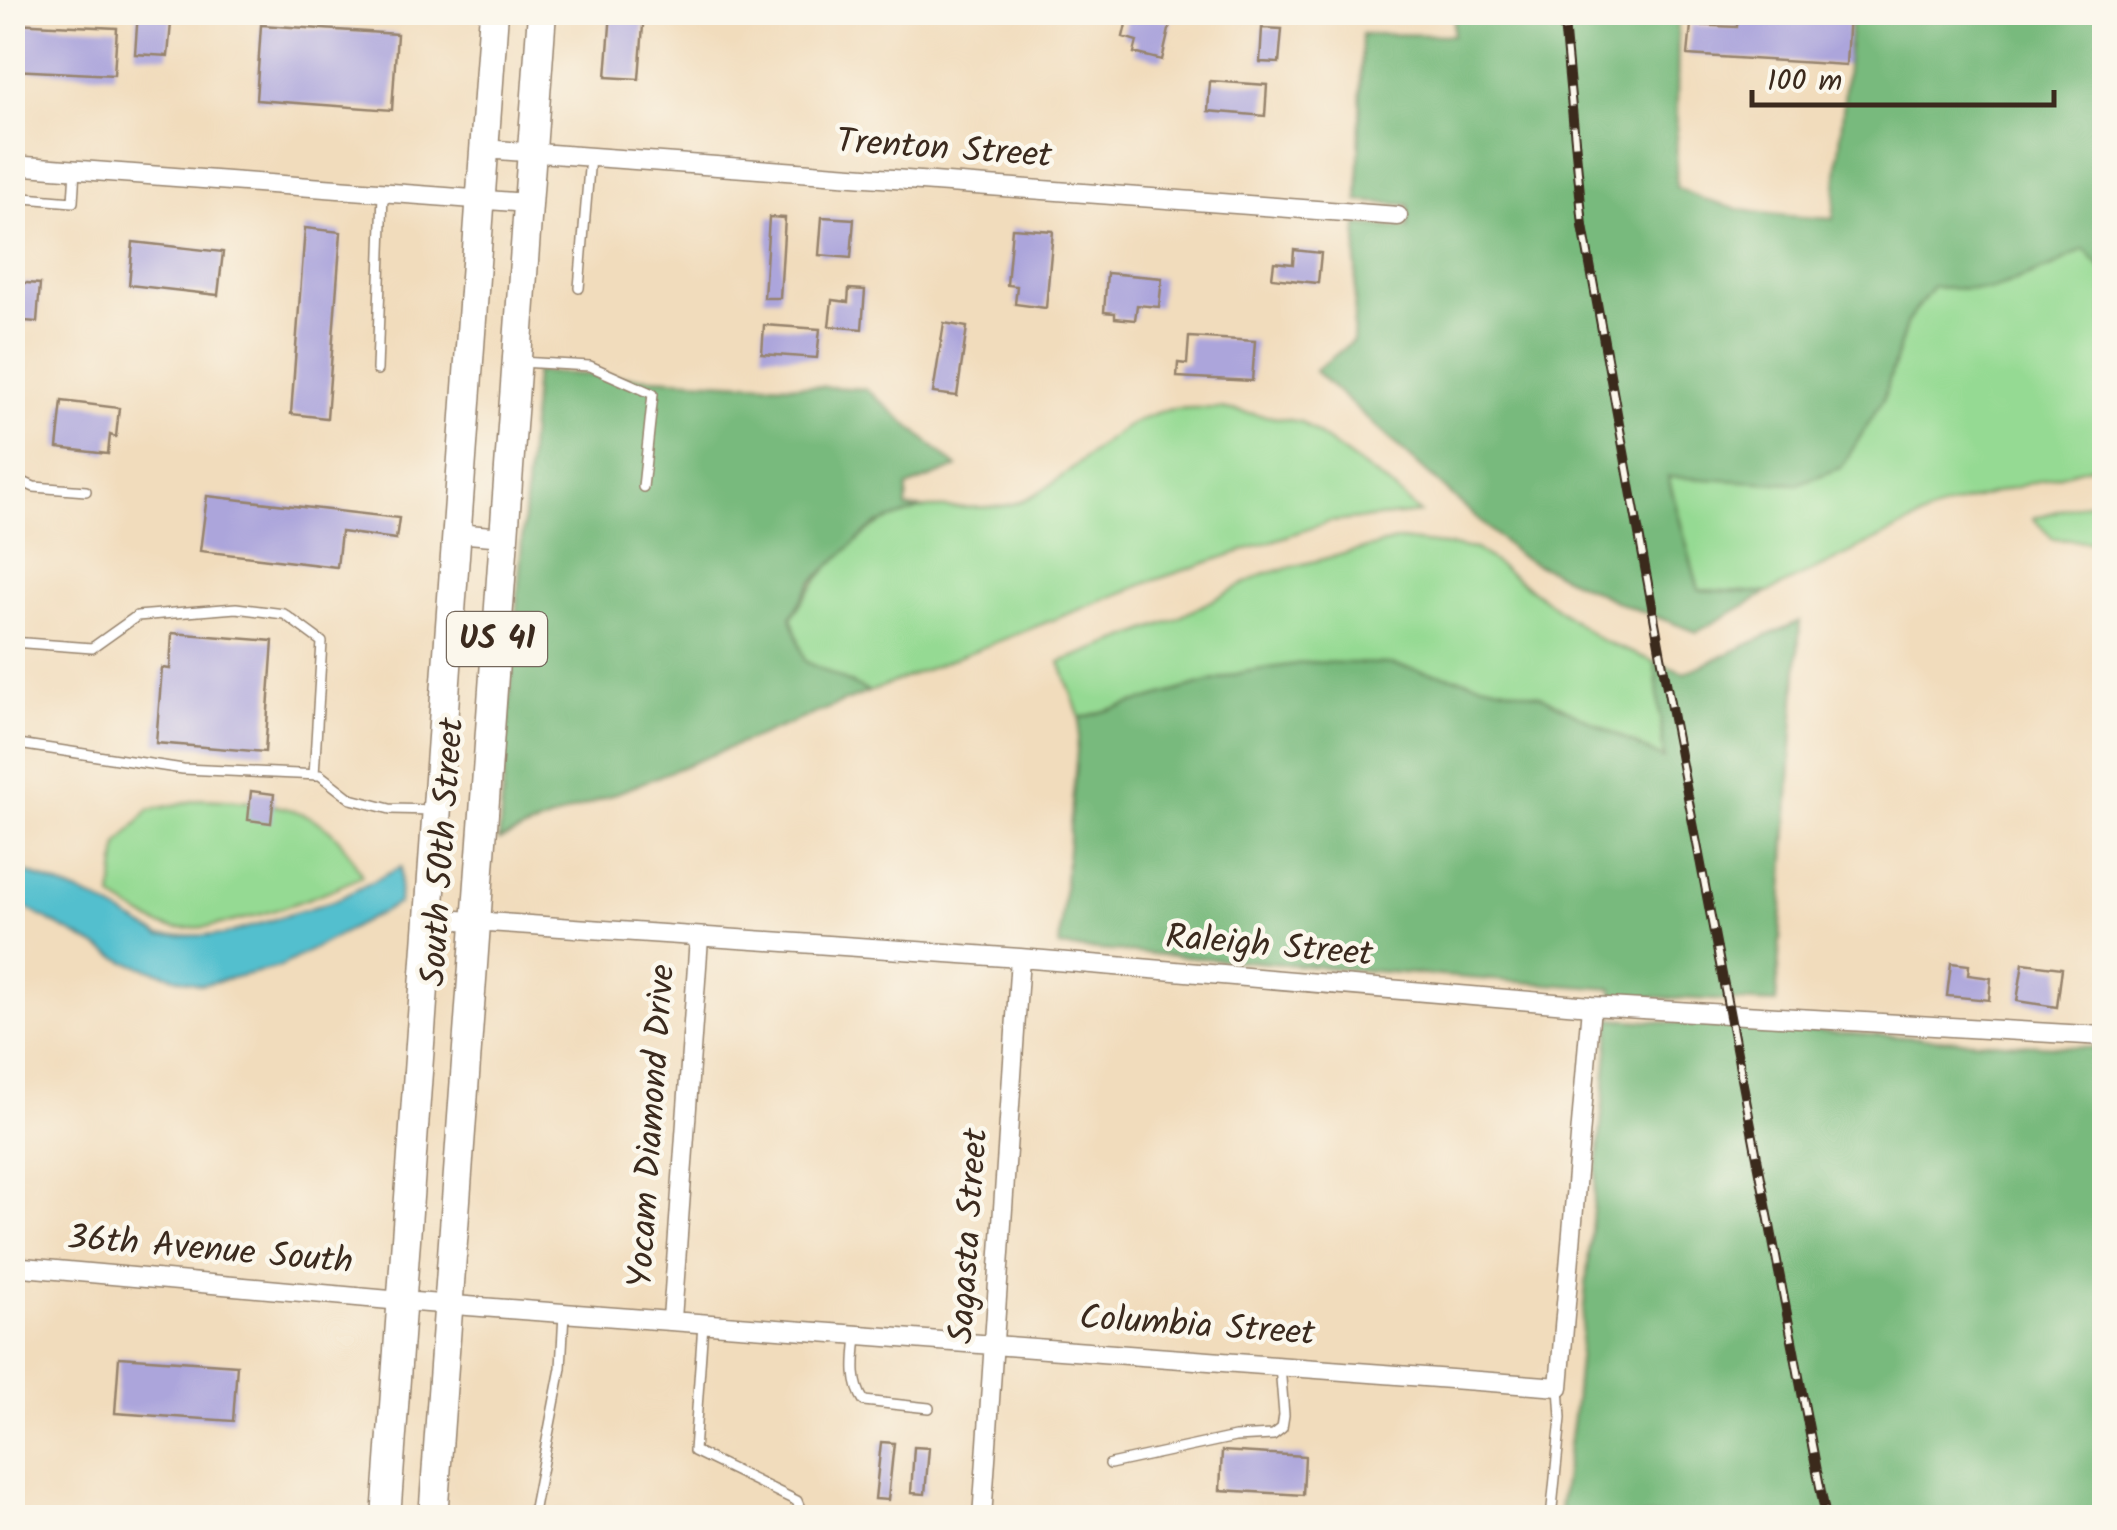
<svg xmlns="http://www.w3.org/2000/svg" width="2117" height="1530" viewBox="0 0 2117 1530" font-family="Kalam,sans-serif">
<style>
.green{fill:#95da93;stroke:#688258;stroke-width:2.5}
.forest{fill:#78ba7d;stroke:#5a724e;stroke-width:2.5}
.water{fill:#53bfce;stroke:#477476;stroke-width:2.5}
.building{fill:#aca5db}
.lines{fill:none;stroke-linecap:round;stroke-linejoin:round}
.lane-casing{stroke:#96836d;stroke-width:12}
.street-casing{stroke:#96836d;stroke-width:21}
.primary-casing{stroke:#96836d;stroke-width:31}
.lane{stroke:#fff;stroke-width:9}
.street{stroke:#fff;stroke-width:18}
.primary{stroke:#fff;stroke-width:28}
.rail-casing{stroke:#3b2a1e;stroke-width:10}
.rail{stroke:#fbf7ec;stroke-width:6;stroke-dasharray:19;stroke-linecap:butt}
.labels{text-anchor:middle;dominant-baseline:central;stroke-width:9;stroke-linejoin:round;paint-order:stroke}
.shield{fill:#fbf7ec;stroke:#75685c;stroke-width:2.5}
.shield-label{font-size:32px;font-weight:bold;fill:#3b2a1e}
.street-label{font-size:35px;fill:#3b2a1e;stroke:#fbf7ec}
</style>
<rect width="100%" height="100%" fill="#fbf7ec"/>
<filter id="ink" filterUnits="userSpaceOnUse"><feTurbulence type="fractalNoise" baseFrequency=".01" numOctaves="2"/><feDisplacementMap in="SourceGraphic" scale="20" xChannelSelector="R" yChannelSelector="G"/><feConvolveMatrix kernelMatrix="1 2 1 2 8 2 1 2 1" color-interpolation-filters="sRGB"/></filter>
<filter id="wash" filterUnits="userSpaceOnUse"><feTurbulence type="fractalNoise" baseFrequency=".0048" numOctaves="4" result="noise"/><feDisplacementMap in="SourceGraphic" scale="40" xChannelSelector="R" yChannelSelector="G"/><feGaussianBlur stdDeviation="2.25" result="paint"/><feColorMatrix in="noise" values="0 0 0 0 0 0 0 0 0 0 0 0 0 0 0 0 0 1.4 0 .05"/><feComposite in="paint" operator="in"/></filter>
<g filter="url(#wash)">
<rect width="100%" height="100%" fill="#f1dcbc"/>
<path class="green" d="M2084,249L2104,271V463L1944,507L1767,593L1699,590L1668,476L1797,484L1883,400L1907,322L1933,287L1991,290L2054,266Z
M1220,408L1301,422L1393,488L1420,513L1329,522L1152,581L869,692L805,661L791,618C819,572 871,511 928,508C950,507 1002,510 1019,502C1074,480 1108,423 1167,410C1183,406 1203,409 1220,408Z
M2104,498V542L2053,539L2033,518Z
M1400,540L1476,549L1600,640L1655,662L1665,759L1539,695L1309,662L1244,672L1080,718L1060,662L1174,620L1263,574Z
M203,799C251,802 309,801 341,842C349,852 356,865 362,876C322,896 202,941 160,925C144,918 128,907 112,898L118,845L149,810Z"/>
<path class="forest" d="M1455,13H1678L1676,187C1725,213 1778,216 1833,219L1852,13H2104V271L2084,249L2054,266L1991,290L1933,287L1907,322L1883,400L1841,468L1797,484L1668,477L1699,590L1767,593L1697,632L1622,604L1519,556L1315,371L1353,341L1358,225L1408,228L1409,205L1358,201L1362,34L1453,35Z
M535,372L866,389L957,467L907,487L906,508H923L874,525L812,582L791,617L805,661L869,692L499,840Z
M1800,621L1776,1003L1613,995V989L1059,947L1080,718L1244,672L1309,662L1390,664L1539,695L1664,759L1655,662L1685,673Z
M1611,1019L2104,1049V1517H1559L1575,1402Z"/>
<path class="water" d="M13,867L96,900L161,936L224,935L336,900L401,867L399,903L279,967L201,985L126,962L13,901Z"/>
<g id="blocks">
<path class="building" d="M138,12H172L168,56L135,54Z
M611,12H644L639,79L606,77Z
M1129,12L1171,21L1162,60L1134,53L1137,41L1123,37Z
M1738,12H1849L1846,65L1688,55L1691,25L1737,27Z
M12,23L117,28L114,75L12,70Z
M261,25L397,34L392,110L256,100Z
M1262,28L1282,29L1279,63L1260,62Z
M1210,81L1267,85L1265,116L1208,111Z
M769,217L785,218L780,298H764Z
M822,217L854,219L851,258L819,255Z
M305,228L341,232L327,418L291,414Z
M1012,228L1053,231L1046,308L1015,304L1017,286L1007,285Z
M133,242L223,252L218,295L129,285Z
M1294,250L1321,253L1318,283L1272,278L1274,262L1293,264Z
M1107,273L1162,278L1159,307L1137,305L1135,320L1115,318V313L1104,312Z
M12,282L40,284L37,322L12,320Z
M849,289L865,290L862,329L829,326L832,300L848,302Z
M944,323L967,327L957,396L933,393Z
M764,325L820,329L817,358L762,354Z
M1189,337L1255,341L1252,381L1177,377L1178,363L1187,364Z
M62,401L119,408L116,437L110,435L108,454L57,448Z
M207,496L399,518L396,539L341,532L337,567L200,551Z
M172,633L273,641L265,752L156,743L162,668L170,669Z
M251,791L274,794L271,823L248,820Z
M1951,963L1969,965L1968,975L1991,978L1989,1000L1947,996Z
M2023,963L2062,968L2057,1007L2017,1001Z
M119,1357L237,1365L233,1421L115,1413Z
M881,1442L894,1443L888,1500L875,1499Z
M914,1447L929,1448L925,1494L911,1493Z
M1222,1451L1305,1456L1303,1495L1220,1490Z"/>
</g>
</g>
<g filter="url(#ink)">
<use href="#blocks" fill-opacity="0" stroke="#96836d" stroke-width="2.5"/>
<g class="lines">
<g class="lane-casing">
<path id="lane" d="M12,197L73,202L75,169
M579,288L590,157
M520,362L590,366L653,394L643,487
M377,370L383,193
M12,477L34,487L86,491
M12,642L92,648L137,616L236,608L284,614L322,642L314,775
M12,743L183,769L320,775L351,799L390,809L434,810
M703,1324L694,1451L797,1501L804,1518
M857,1336C855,1358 851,1382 864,1401L929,1408
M1110,1464L1235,1437L1273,1435L1282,1428L1284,1415L1280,1366
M532,1518L561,1368L564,1313
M1551,1518L1561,1418L1559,1387"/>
</g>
<g class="street-casing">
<path id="street" d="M484,149L1398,216
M12,165L528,203
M456,533L504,537
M428,918L1020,958L1591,1006L2104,1036
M12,1266L401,1301L1559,1387L1591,1006
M672,1319L699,938
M982,1518L1020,958"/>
</g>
<g class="primary-casing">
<path id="primary" d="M386,1518L494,12
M433,1518L542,12"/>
</g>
<use href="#lane" class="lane"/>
<use href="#street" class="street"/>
<use href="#primary" class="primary"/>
<g class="rail-casing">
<path id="rail" d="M1563,12L1583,226L1662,661L1826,1518"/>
</g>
<use href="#rail" class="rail"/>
</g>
</g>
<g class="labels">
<rect class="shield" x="447" y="612" width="100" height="54" rx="8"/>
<g class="shield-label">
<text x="497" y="639">US 41</text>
</g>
<g class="street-label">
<text transform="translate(944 150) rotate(4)">Trenton Street</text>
<text transform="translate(444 852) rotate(-86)">South 50th Street</text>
<text transform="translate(1269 947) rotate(5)">Raleigh Street</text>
<text transform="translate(653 1126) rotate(-86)">Yocam Diamond Drive</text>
<text transform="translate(970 1236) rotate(-86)">Sagasta Street</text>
<text transform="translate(210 1251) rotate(5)">36th Avenue South</text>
<text transform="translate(1197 1327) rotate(4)">Columbia Street</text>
</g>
</g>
<rect width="2117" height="1530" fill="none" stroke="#fbf7ec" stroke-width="50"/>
<path d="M1752 90v15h302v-15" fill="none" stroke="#3b2a1e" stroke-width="5"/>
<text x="1767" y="90" font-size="30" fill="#3b2a1e" stroke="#fbf7ec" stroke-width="8" paint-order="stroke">100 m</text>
</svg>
